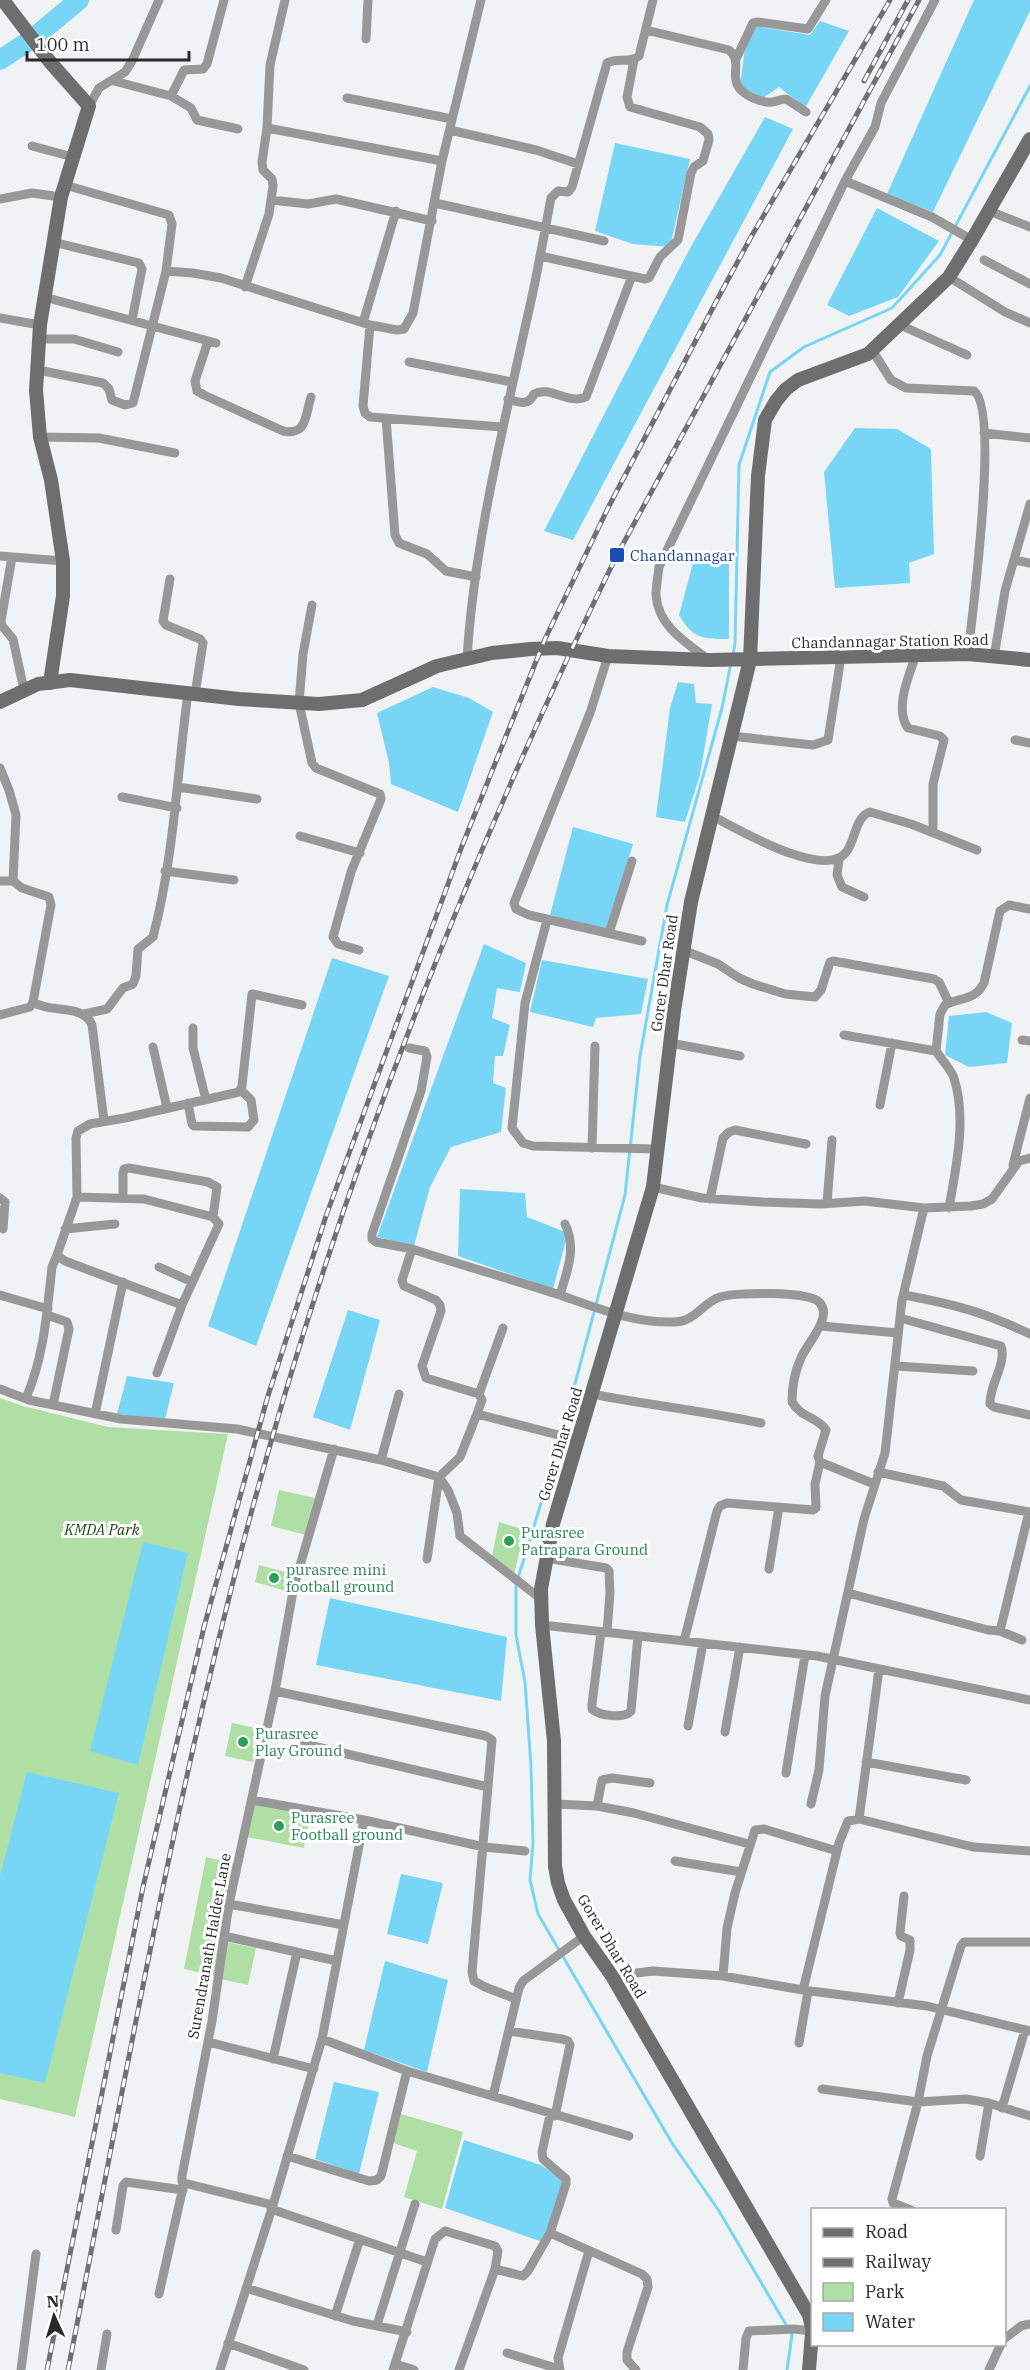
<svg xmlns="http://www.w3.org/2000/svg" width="1030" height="2370" viewBox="0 0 1030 2370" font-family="'IBM Plex Serif',serif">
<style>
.green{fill:#b0dfa6}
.water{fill:#77d6f6}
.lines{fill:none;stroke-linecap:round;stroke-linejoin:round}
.stream{stroke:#77d6f6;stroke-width:3}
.river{stroke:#77d6f6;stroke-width:20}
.street{stroke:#999899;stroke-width:9}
.secondary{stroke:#6f6e6f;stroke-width:14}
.rail-casing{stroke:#6f7070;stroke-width:5}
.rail{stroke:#fff;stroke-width:3;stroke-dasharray:9;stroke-linecap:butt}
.transit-dot{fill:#1a4fb4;stroke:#fff;stroke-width:2}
.leisure-dot{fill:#2e9e5b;stroke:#fff;stroke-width:2}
.labels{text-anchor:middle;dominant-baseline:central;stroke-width:6;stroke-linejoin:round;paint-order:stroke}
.transit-label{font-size:15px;fill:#164399;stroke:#fff;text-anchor:start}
.street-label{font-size:15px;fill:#282929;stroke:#fff}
.park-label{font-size:15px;font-style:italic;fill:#17480a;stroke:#fff}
.leisure-label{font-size:15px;fill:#27864d;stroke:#fff;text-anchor:start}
</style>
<rect width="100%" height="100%" fill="#f1f2f3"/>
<path class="green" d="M0,1398L23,1406L108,1427L228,1434L75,2117L0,2099Z
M279,1490L315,1498L306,1535L271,1526Z
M499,1522L525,1530L514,1574L492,1556Z
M259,1565L293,1574L289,1592L255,1582Z
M232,1723L261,1729L253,1762L225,1756Z
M254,1804L310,1815L304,1848L247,1837Z
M206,1857L236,1864L216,1976L184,1969Z
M226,1942L256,1948L248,1985L221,1979Z
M401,2114L463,2132L442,2209L404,2197L417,2151L393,2143Z"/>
<path class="water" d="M974,0H1030V11L933,212L887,194Z
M820,21L849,31L805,108L779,87L763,98L740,86L745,47L754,26L810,35Z
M765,117L793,129L573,540L544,531L689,250Z
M615,143L690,159L670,247L633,244L595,231Z
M877,208L939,241L898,297L849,316L827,305Z
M855,428L897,429L931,449L934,554L909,563L910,583L835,588L824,472Z
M729,550V639C703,639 693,639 679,615L696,552Z
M678,682L694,684L696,703L712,704L700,775L685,822L656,817L670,708Z
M433,687L469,698L493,712L458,812L391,784L389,763L377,713Z
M573,827L633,844L607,929L550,915Z
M484,944L526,963L520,992L497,988L492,1018L510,1025L503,1056H495L493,1083L506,1088L501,1132L451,1147L430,1187L414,1246L377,1237Z
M332,958L389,976L256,1346L208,1326Z
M542,960L648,979L641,1014L596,1018L593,1027L530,1012Z
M986,1012L1012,1023L1007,1063L969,1067L945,1055L949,1016Z
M460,1189L525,1193L527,1217L568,1233L553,1289L458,1256Z
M348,1310L380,1320L350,1430L313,1417Z
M127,1376L174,1383L165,1419L117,1414Z
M143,1542L188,1553L138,1765L90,1751Z
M330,1598L507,1637L501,1701L316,1665Z
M27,1772L119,1793L45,2083L0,2073V1876Z
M401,1874L443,1883L428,1944L387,1934Z
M385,1961L448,1980L427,2072L364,2050Z
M334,2082L379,2092L359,2174L315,2159Z
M464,2140L541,2165L563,2180L548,2232L540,2241L445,2208Z"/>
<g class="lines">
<path class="stream" d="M733,656L735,643L739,465L770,372L804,347L892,308L940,255L1030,86
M518,1578L558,1448L625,1195L640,1056L667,905L722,708L731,663
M516,1584V1635L525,1682L531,1766L533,1843L530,1880L538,1914L672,2143L719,2211L792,2335L787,2370"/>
<path class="river" d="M0,60L32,39L79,0"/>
<path class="street" d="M646,30L729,50C747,66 720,82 753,98C758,100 765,103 772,102C777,102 780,99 786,99L806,112
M366,39L368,0
M736,59L753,23L758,22L808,29L826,0
M114,81L171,96L191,108L197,120L238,129
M171,96L184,70L203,69L207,64L224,0
M347,98L452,119
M89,106L99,88L125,72L132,61L159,0
M267,128L442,161
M450,130L536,150L578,164
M32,146L73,157
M845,181L932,217L972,240
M65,185L169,215L172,224L166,271
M0,199L32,193L61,197
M271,200L308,204L336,199L432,221
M435,203L604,241
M989,211L1030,227
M53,242L139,263L142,269L132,320
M540,256L645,279L649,278L660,257L678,240L691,173L694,167L703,161L709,140L708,134L700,127L630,107L627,97L634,60
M984,260L1030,284
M949,277L1005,312L1030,323
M245,287L269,214L273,186L272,179L263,170L262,162L267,128L270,65L285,0
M44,297L216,343
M0,318L40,325
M363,323L396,211
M370,325L363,406L365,413L370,417L502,427
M900,325L967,355
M39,339H74L118,352
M208,341L195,381L197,391L204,395L283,431C307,436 305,416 311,397
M872,350L891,380L906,388L974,391C1000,410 972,615 968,654
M409,362L512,382
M38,370L103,383L109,389L112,400L125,405L133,403L166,271L193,273L221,278L370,325L397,330L404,329L413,313L442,161L481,0
M508,399C519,402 528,407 534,394C549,385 569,405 586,397L632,276
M386,418L395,535L399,543L427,554L446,571L476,577
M984,433L1030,438
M40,437L99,438L175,453
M0,556L63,561
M12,557L1,621L2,626L13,639L24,690
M1014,560L1030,563
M170,579L163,621L166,625L200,639L203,643L195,694
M312,605L303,654L299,703L312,763L316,768L380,794L381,799L351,872L333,937L338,944L359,950
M916,655C909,675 894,709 908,728L940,736L944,740L933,784V832
M608,656L590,713L514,903L516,909L529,915L642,941
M994,657L1005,591L1030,504
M467,659C474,545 502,434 526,323C536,282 543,240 551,198L558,191L568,192L572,187L607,63C618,57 629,64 639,56L653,0
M709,660C687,643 658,627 656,595C656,586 658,576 659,567L845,181L875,127L881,103L935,0
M731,736L813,745L828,740L841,657
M1015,740L1030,743
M0,768L9,790L16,815L13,881L22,888L49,897L51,905L33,1002L30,1007L0,1015
M178,787L257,799
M122,797L177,808
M712,816C738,829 826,882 847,851C855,840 856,816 870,812L911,824L977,850
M300,836L360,853
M839,859L837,875L842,887L864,897
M165,871L234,880
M0,881H13
M547,920L525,1003L512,1128L523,1143L533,1146L657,1149
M609,933L632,861
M683,950L718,964L739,978L753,984L785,994L815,997L821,990L830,962L833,961L934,979L939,982L949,1003
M33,1002C51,1014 83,1003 92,1025L104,1121
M84,1014L107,1009L123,988L133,984L136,976L138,949L153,937C174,857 177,774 188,693
M193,1028V1048L206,1100
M844,1035L936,1051
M1022,1040L1030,1041
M670,1043L740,1056
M153,1047L167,1108
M409,1048L425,1051L427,1057L421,1091L372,1234V1239L376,1242L412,1249L402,1280L404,1286L436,1300L440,1305L441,1311L422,1366L426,1378L479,1394L482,1400L477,1414
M188,1103L192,1124L194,1126L248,1127L254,1120L251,1100L241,1090
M880,1105L892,1043
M592,1148L595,1046
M1013,1165L1030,1098
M653,1187L702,1198L762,1202L821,1204L865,1201L924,1208L971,1206L983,1204L992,1199L1019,1161L1030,1158
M77,1197L144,1199L213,1217L219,1224L182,1305L157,1373
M0,1198L5,1202L3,1229
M123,1198V1173L124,1169L129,1168L208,1182L217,1187L213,1217
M710,1199L723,1138L729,1132L735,1130L806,1144
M827,1203L832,1140
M949,1208C956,1167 967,1119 954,1078C951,1069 941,1059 936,1051L940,1014L945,1005C960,997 975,1001 984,983L1000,911L1009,905L1030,909
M65,1229L115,1224
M412,1249C461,1265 511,1279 560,1295C597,1308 633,1323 674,1322C695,1322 702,1303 720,1297C735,1292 809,1291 819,1302C834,1317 807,1343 801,1358C795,1371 792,1388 792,1402C801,1418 818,1417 826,1430L818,1456L820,1462L874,1484
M159,1267L192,1282
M0,1295L48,1309
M560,1295C567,1271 577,1248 565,1224
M904,1295C953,1304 984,1312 1030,1334
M182,1305L65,1261L57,1255L77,1197L76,1138L78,1131L90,1124L125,1118L239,1092L242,1086L252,994L302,1005
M47,1315L67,1322L69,1329L53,1405
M900,1318L1001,1346C1007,1364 989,1385 990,1404L994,1407L1030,1415
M821,1326L898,1333
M896,1366L973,1371
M0,1389L29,1400L121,1419L237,1429L381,1460L439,1477L448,1490L457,1513L460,1536L541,1599
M479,1394L503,1328
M592,1394C648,1405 705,1411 761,1423
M26,1398C44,1357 47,1312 52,1267L57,1255
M95,1414L123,1282
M381,1460L399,1394
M878,1472L943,1486L961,1500L1030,1512
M546,1558L606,1568L609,1571L610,1593L607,1632
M427,1559L439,1477L460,1457L477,1414L578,1440
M769,1569L779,1507
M848,1593L988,1630L1000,1631L1022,1640
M542,1625L817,1656L1030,1700
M1000,1631L1029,1512
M601,1632L592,1704V1709C600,1716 624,1719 631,1711L638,1636
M684,1641L717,1511L720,1506L727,1503L813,1510L816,1508L815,1484L820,1462
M275,1691L486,1736L492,1740L472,1972L474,1981L485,1987L516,1999
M688,1726L703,1643
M725,1732L740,1647
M300,1743L488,1787
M866,1762L966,1780
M786,1773L805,1655
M252,1800L364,1820L484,1847L525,1851
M556,1804L597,1806L634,1813L749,1844
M811,1804L819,1770L825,1696L864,1519L885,1453L902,1300L924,1208
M597,1806L602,1780L612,1778L650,1783
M859,1819L879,1669
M675,1861L741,1872
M229,1904L344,1925
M224,1936L337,1961
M612,1976L653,1971L723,1976L803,1990L927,2006L1030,2031
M723,1976L727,1928L735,1893L755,1830L764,1829L837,1851
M803,1990L839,1843L848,1821L859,1819L973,1847L1030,1851
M898,2003L910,1950V1940L901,1936L900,1933L904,1896
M509,2031L562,2039L568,2041L570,2045L555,2116
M322,2039L407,2071L629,2136
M208,2042L314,2069
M799,2043L808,1991
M273,2059L297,1952
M822,2089L918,2102L966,2099L989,2103L1030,2116
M493,2096L519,1988L523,1981L584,1936
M1002,2108L1025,2030
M550,2115L542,2152L543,2159L566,2179V2184L550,2233L642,2274L647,2279L648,2287L627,2352V2360L636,2370
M287,2156L369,2181L377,2180L381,2176L407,2071
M980,2156L989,2103
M273,2205L184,2183L182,2182V2176L212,2021L229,1904L275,1691L294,1586L334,1449
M271,2209L427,2262
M911,2210L893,2203L892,2199L918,2102L927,2056L961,1946L964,1942H1030
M116,2230L123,2186L126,2182L183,2190
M246,2288L353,2321L407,2332
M159,2294L184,2183
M335,2316L360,2239
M377,2325L415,2204
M1004,2339L1021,2326L1030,2324
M228,2343L304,2370
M507,2353L559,2369
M396,2364L414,2370
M21,2370L36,2254
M101,2370L107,2334
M220,2370L273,2205L322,2039L364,1820
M393,2370L435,2239L445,2231L495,2246L498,2251L495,2269L523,2276L528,2271L550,2233
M459,2370L495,2269
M560,2370L558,2358L589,2251
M743,2370L746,2338L749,2331L794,2329L812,2331
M989,2370L1001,2344"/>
<path class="secondary" d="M3,0L50,62L89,106L61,197L40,325L36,390L40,437L51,480L63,561V596L50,683
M0,702L38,684L70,680L239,699L319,704L362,700L437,666L492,653L531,649L557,648L608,656L709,660L968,654L1030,660
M812,2328L809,2315L612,1976L584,1936L564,1900L558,1883L555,1866L554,1741L542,1625L541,1589L553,1524L653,1187L674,1011L691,902L750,660L758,476L765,420L776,401L786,389L798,380L868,354L949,277L972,240L1030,139
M809,2370L812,2333"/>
<g class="rail-casing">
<path id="rail" d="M864,81L908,0
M47,2370L143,1887L204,1627L267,1399L326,1216L462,846L545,639L609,506L717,300L751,237L890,0
M68,2370C125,2082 175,1793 252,1510C341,1180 467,861 617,555L919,0"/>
</g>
<use href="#rail" class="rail"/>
</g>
<rect class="transit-dot" x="609" y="547" width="16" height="16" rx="3"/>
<g class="leisure-dot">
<circle cx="509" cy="1541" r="6"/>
<circle cx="274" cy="1578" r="6"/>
<circle cx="243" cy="1742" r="6"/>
<circle cx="279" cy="1826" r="6"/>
</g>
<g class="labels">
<g class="transit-label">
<text x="630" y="555">Chandannagar</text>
</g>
<g class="street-label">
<text transform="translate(890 641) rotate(-1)">Chandannagar Station Road</text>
<text transform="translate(664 973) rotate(-82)">Gorer Dhar Road</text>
<text transform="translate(560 1444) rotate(-73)">Gorer Dhar Road</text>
<text transform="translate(209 1946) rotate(-80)">Surendranath Halder Lane</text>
<text transform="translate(612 1946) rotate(59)">Gorer Dhar Road</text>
</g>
<g class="park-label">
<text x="102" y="1529">KMDA Park</text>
</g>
<g class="leisure-label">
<text x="521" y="1532">Purasree<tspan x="521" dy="17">Patrapara Ground</tspan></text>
<text x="286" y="1569">purasree mini<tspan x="286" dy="17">football ground</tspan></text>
<text x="255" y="1733">Purasree<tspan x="255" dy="17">Play Ground</tspan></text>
<text x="291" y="1817">Purasree<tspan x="291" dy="17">Football ground</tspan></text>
</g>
</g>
<rect x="811" y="2208" width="195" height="138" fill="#ffffff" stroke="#a9a9a9" stroke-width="1.5"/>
<rect x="823" y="2228" width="30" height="9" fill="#6f6e6f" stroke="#a9a9a9" stroke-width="1.5"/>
<text x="865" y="2238" font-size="18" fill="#282929">Road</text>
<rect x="823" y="2258" width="30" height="9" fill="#6f7070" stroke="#a9a9a9" stroke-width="1.5"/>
<text x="865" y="2268" font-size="18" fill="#282929">Railway</text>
<rect x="823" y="2283" width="30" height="18" fill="#b0dfa6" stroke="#a9a9a9" stroke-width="1.5"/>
<text x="865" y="2298" font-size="18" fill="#282929">Park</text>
<rect x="823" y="2313" width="30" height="18" fill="#77d6f6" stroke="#a9a9a9" stroke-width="1.5"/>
<text x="865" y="2328" font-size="18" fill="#282929">Water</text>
<g transform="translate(54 2316) rotate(356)" stroke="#ffffff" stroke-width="4.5" paint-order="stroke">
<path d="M0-4.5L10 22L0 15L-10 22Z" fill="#282929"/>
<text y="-9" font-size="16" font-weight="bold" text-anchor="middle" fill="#282929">N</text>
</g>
<path d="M27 51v9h162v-9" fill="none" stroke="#282929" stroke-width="3"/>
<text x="36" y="51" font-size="18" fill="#282929" stroke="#ffffff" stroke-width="4.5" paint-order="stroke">100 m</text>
</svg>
